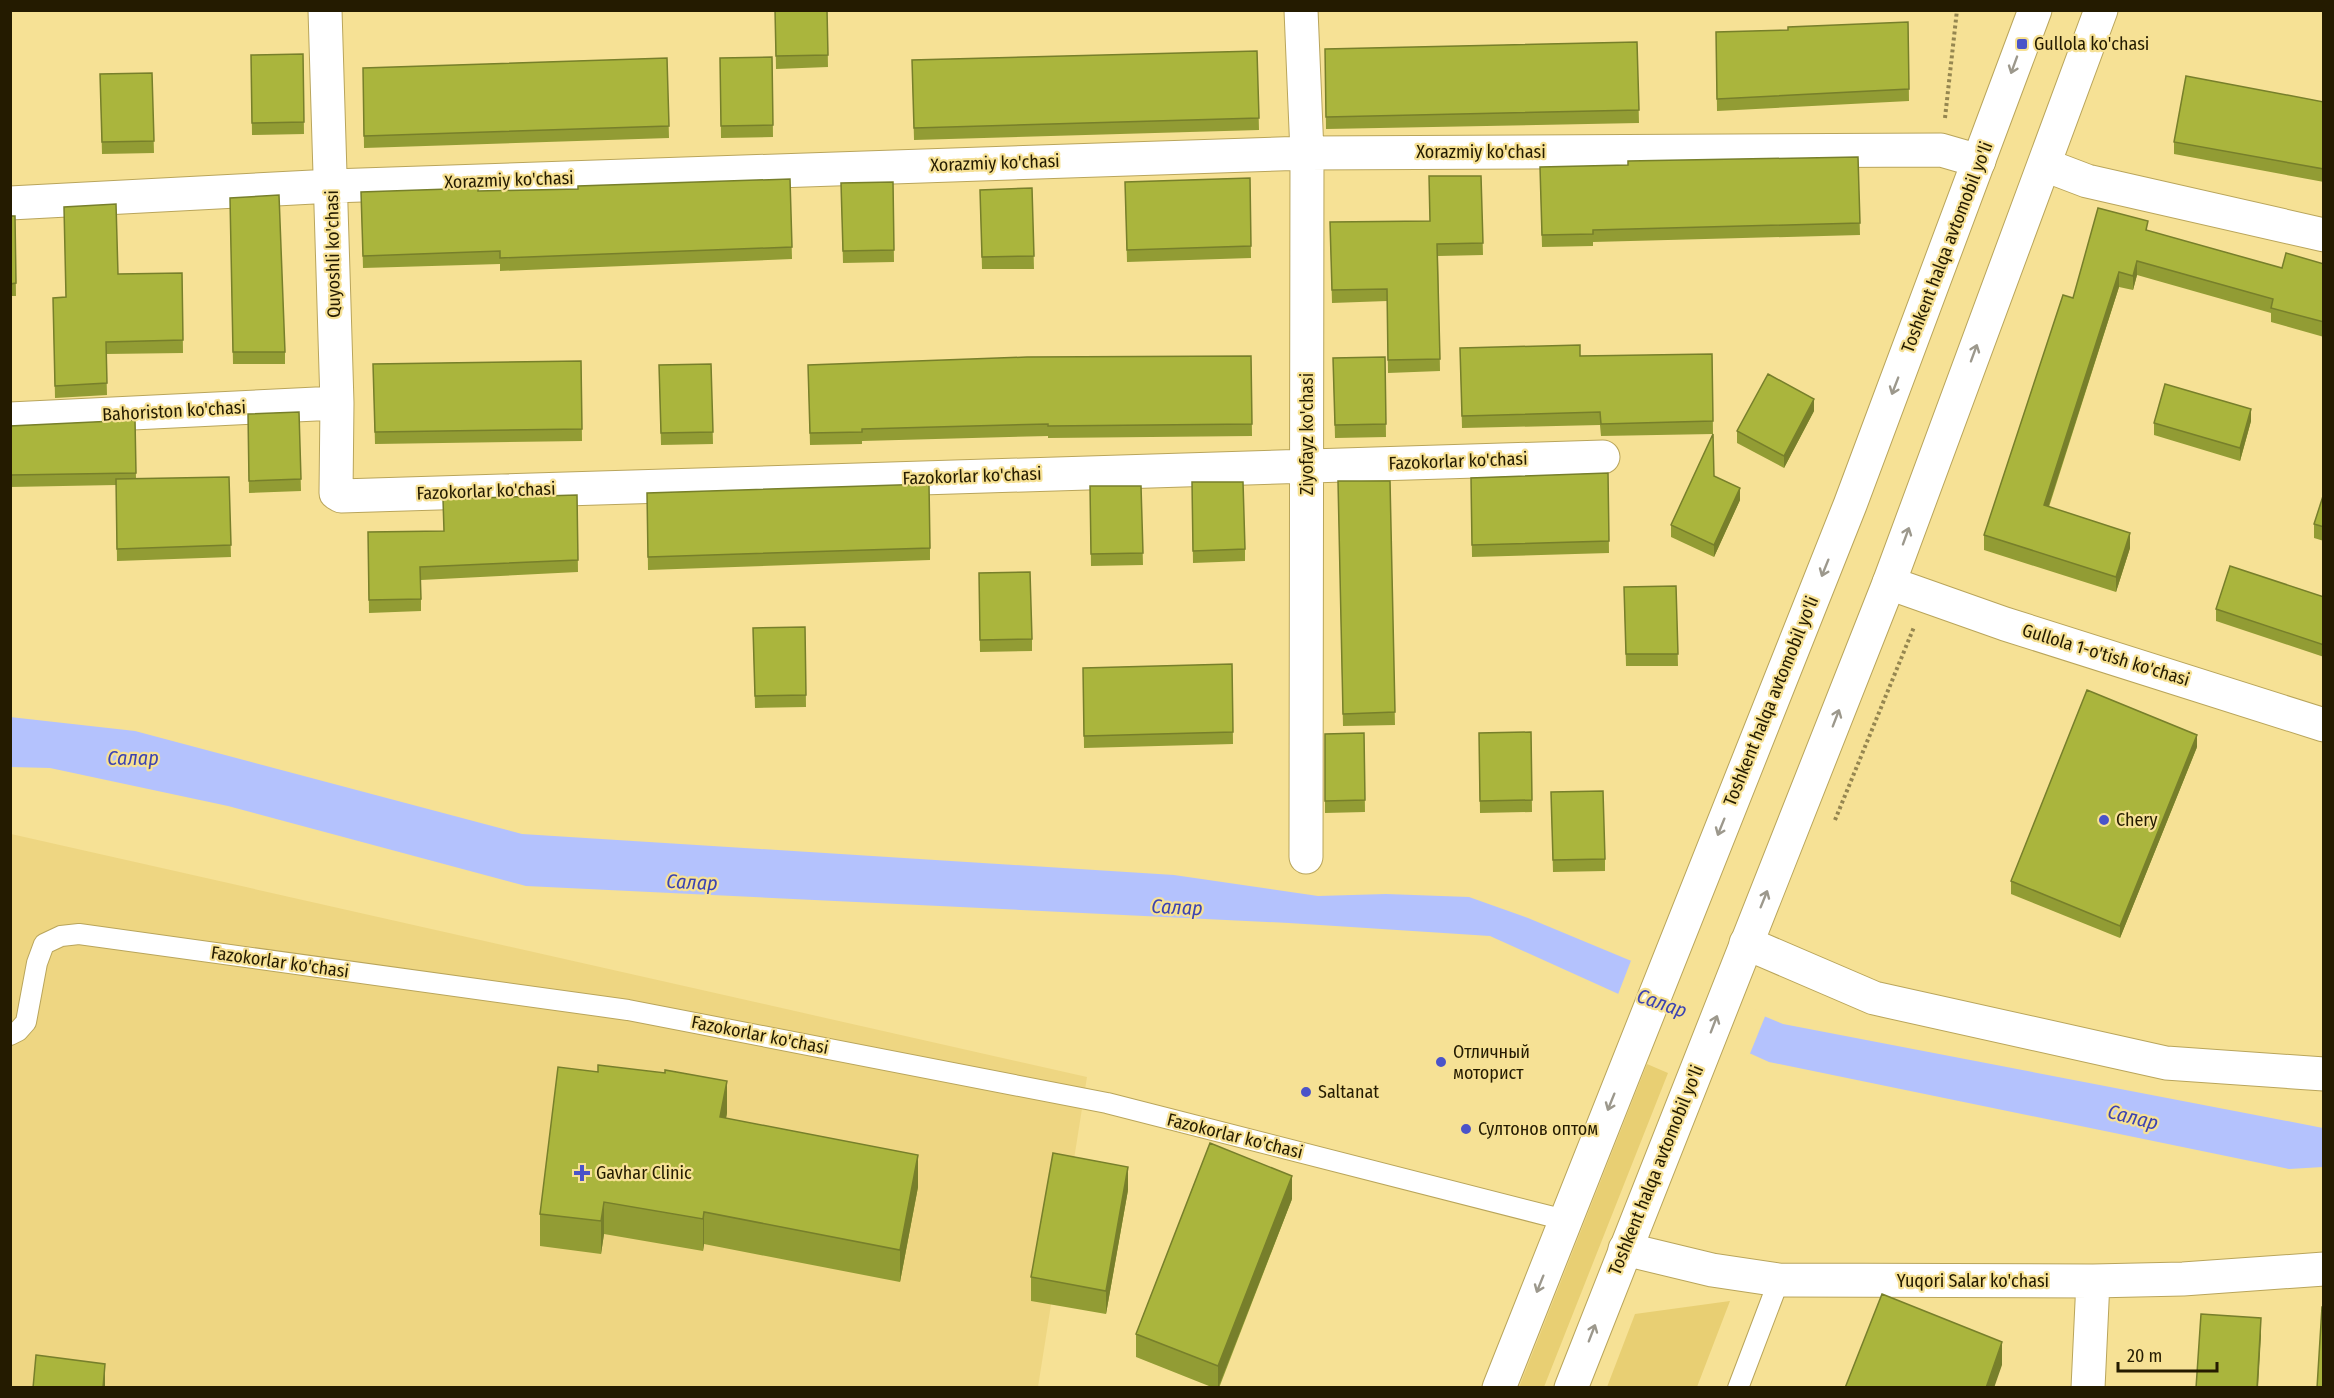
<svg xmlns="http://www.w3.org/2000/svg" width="2334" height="1398" viewBox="0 0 2334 1398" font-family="'Fira Sans Condensed',sans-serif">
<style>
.built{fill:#eed682}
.green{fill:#e8cf73}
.water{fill:#b4c2fd}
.pier{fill:#f6e195}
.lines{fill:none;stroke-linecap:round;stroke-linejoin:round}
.lane-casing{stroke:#b9a55b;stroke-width:22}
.street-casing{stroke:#b9a55b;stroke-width:35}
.highway-casing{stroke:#b9a55b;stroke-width:35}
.path{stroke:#958650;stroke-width:4;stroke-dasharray:3 3;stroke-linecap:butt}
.lane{stroke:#fff;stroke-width:20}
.street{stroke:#fff;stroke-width:33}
.highway{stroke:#fff;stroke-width:33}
.wall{fill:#929c34}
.shaded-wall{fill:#777f2b}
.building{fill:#aab53d;stroke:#777f2b;stroke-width:1.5}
.oneway{stroke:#9c988c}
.poi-dot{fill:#4a53c9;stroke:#f6e195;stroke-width:2}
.labels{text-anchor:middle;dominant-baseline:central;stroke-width:4.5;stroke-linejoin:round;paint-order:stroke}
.poi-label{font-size:18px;fill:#241b00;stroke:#f6e195;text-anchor:start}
.street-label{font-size:18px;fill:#241b00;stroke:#f6e195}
.water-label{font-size:20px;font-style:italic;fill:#3c43b1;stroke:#f6e195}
</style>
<rect width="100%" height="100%" fill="#f6e195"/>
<path class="built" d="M11,834L1087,1077L1038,1387L11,1388Z"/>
<path class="green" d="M1647,1064L1668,1073L1544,1387H1519Z
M1730,1301L1697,1387H1607L1635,1314Z"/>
<path class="water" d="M10,717L135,731L522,834L1174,875L1318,896L1386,894L1469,897L1528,918L1783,1024L2323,1128V1167L2289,1169L1769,1062L1490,936L1289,923L526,886L228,806L50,768L11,767Z"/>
<path class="pier" d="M1632,958L1766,1014L1749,1056L1617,997Z"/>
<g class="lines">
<g class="lane-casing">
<path id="lane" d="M10,1035L18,1031L26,1022L37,963L44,944L61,936L79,934L628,1010L1107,1103L1565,1220
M1738,1388L1779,1280"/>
</g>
<g class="street-casing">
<path id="street" d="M325,10L337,403L336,493L341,496L1603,457
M1301,10L1307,153L1306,857
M2045,165L2087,181L2324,235
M10,203L332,186L1307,153L1941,150L1979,161
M10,419L337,403
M1889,583L2005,624L2324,725
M1746,943L1874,998L2166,1063L2324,1074
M1625,1249L1712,1270L1779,1280L2093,1281L2183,1279L2324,1269
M2088,1388L2093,1281"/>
</g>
<g class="highway-casing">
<path id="highway" d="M1499,1388L1850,505L2035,10
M1571,1388L1889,583L2101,10"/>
</g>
<path class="path" d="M1945,118L1957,10
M1835,820L1914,627"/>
<use href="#lane" class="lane"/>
<use href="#street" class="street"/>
<use href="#highway" class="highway"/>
</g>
<path class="wall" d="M775,10H827L828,67L776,69Z
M1908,22L1909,101L1717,111L1716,32L1788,30Z
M1637,42L1639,123L1326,129L1325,49Z
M1257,51L1259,130L914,140L912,60Z
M303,54L304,134L252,135L251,55Z
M772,57L773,137L721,138L720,58Z
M667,58L669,138L364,148L363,68Z
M152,73L154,153L102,154L100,74Z
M2324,102V182L2174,154V142Z
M1858,157L1860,235L1593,242V246L1542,247L1540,167L1628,165Z
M1481,176L1483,255L1438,256L1440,371L1388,373L1387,301L1332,303L1330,222L1430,221Z
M1250,178L1251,258L1127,262L1125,182Z
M790,179L792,259L500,271V264L363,268L361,192L478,191L578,189Z
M893,182L894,262L843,263L841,183Z
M1032,188L1034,269H982L980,190Z
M230,198L285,352V364H233Z
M10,216H15L16,296H10Z
M2148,231L2282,268L2324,264V337L2271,322V313L2137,275L2133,290L2119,287L2049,507L2130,548L2116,592L1984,550V535L2073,298Z
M182,273L183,353L106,354L107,395L55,398L53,298L66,297L118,274Z
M1460,348L1580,356L1712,354L1713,434L1601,436L1600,425L1462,428Z
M1251,356L1252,436L1048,438V436L862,441V444L810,445L808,365Z
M1385,357L1386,437L1335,438L1333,358Z
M581,361L582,441L375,444L373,364Z
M711,364L713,444L661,445L659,365Z
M1814,411L1784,468L1737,443V431Z
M299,412L301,491L249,493L248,414Z
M135,420L136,479L229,477L231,557L117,561L116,485L10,487V426Z
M2251,421L2240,461L2154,435V423Z
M1608,473L1609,553L1472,557L1471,478Z
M1714,476L1740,500L1714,557L1671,537V525Z
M1338,481H1390L1395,725L1343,726Z
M1192,482L1245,549V561L1193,563Z
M1090,486H1141L1143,565L1091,566Z
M647,493L930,548V560L648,570Z
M2324,493V541L2314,538V524Z
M577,495L578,572L421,580V611L369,613L368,532L444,531Z
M979,573L1032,639V651L980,652Z
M1676,586L1678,666H1626L1624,587Z
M2324,597V657L2216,621V609Z
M805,627L806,707L755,708L753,628Z
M1232,664L1233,744L1084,748L1083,668Z
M1531,732L1532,812L1480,813L1479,733Z
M1364,733L1365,812L1325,813V734Z
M2197,747L2120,938L2011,894V881Z
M1551,792L1605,859V871L1553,872Z
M727,1113L726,1118L918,1187L900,1282L704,1244L703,1251L604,1234L601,1254L540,1246V1214Z
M1128,1190L1106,1314L1031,1301V1277Z
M1292,1199L1219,1388H1214L1136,1357V1334Z"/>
<path class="shaded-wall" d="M2137,261V275L2133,290V276Z
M2119,272V287L2044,520V505Z
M1814,399V411L1784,468V456Z
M2251,409V421L2240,461V448Z
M1740,488V500L1714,557V545Z
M2130,533V548L2116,592V577Z
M2197,735V747L2120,938V926Z
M727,1081V1113L720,1150V1117Z
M918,1155V1187L900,1282V1250Z
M1128,1167V1190L1106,1314V1291Z
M1292,1176V1199L1218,1388V1366Z
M604,1202V1234L601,1254V1221Z
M704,1212V1244L703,1251V1219Z
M2261,1318V1336L2258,1388H2257Z
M2002,1342V1365L1994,1388H1986Z
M105,1364V1388H103Z"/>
<path class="building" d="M775,10H827L828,55L776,56Z
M1908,22L1909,89L1717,99L1716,32L1788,30V27Z
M1637,42L1639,110L1326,117L1325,49Z
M1257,51L1259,118L914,128L912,60Z
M303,54L304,122L252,123L251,55Z
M772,57L773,125L721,126L720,58Z
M667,58L669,126L364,136L363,68Z
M152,73L154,141L102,142L100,74Z
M2186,76L2324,102V169L2174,142Z
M1858,157L1860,223L1593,230V234L1542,235L1540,167L1628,165V161Z
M1429,176H1481L1483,243L1437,244L1440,359L1388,360L1387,289L1332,290L1330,222L1430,221Z
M1250,178L1251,246L1127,250L1125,182Z
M790,179L792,247L500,258V251L363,256L361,192L478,188V191L578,189V186Z
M893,182L894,250L843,251L841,183Z
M1032,188L1034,256L982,257L980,190Z
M279,195L285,352H233L230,198Z
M116,204L118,274L182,273L183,340L106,342L107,383L55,386L53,298L66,297L64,207Z
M2098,208L2148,221L2146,230L2282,268L2286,253L2324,264V322L2271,308L2273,299L2137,261L2133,276L2119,272L2044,505L2130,533L2116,577L1984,535L2063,295L2073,298Z
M10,216H15L16,283L10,284Z
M1580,345V356L1712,354L1713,421L1601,424L1600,412L1462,416L1460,348Z
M1251,356L1252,424L1048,426V424L862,429V432L810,433L808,365L1027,357Z
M1385,357L1386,424L1335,425L1333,358Z
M581,361L582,429L375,432L373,364Z
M711,364L713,432L661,433L659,365Z
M1768,374L1814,399L1784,456L1737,431Z
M2165,384L2251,409L2240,448L2154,423Z
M299,412L301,479L249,481L248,414Z
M135,420L136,473L10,475V426Z
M1713,434L1714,476L1740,488L1714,545L1671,525Z
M1608,473L1609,541L1472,545L1471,478Z
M229,477L231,545L117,549L116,479Z
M1338,481H1390L1395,712L1343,714Z
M1192,482H1243L1245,549L1193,551Z
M929,484L930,548L648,557L647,493Z
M1090,486H1141L1143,553L1091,554Z
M2324,493V527L2314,524Z
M577,495L578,560L420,567L421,599L369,600L368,532L444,531L443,499Z
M2230,566L2324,597V645L2216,609Z
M1030,572L1032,639L980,640L979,573Z
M1676,586L1678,654H1626L1624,587Z
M805,627L806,695L755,696L753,628Z
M1232,664L1233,732L1084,736L1083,668Z
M2087,690L2197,735L2120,926L2011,881Z
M1531,732L1532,800L1480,801L1479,733Z
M1364,733L1365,800L1325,801V734Z
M1603,791L1605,859L1553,860L1551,792Z
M598,1065L665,1073V1070L727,1081L720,1117L918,1155L900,1250L704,1212L703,1219L604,1202L601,1221L540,1214L558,1067L598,1072Z
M1210,1143L1292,1176L1218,1366L1136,1334Z
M1053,1153L1128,1167L1106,1291L1031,1277Z
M1882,1294L2002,1342L1986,1388H1845Z
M2322,1307H2324V1388H2317Z
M2201,1314L2261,1318L2257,1388H2196Z
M36,1355L105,1364L103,1388H33Z"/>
<defs><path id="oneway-shaft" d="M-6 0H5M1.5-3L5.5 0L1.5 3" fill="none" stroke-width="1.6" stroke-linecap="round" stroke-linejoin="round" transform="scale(1.5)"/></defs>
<g class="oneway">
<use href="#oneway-shaft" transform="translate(2014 65) rotate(110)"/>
<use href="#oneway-shaft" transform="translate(1974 353) rotate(-70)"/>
<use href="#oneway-shaft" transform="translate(1895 386) rotate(111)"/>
<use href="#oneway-shaft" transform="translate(1906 536) rotate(-70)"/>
<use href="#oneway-shaft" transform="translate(1825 568) rotate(112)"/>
<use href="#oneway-shaft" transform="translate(1836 718) rotate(-69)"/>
<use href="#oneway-shaft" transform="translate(1721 827) rotate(112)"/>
<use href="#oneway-shaft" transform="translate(1764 899) rotate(-68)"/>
<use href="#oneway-shaft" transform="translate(1714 1024) rotate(-69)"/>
<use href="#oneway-shaft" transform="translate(1611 1102) rotate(112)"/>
<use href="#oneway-shaft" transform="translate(1540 1284) rotate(112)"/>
<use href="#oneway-shaft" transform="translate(1592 1333) rotate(-69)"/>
</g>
<g class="poi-dot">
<rect x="2016" y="38" width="12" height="12" rx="3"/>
<circle cx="2104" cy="820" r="6"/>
<circle cx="1441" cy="1062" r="6"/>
<circle cx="1306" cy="1092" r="6"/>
<circle cx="1466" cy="1129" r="6"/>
<path d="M579 1164h6v6h6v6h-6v6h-6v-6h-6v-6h6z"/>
</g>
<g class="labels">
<g class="poi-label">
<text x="2034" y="44">Gullola ko'chasi</text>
<text x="2116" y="820">Chery</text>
<text x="1453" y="1052">Отличный<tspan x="1453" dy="21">моторист</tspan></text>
<text x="1318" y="1092">Saltanat</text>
<text x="1478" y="1129">Султонов оптом</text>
<text x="596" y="1173">Gavhar Clinic</text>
</g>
<g class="street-label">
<text x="1481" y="152">Xorazmiy ko'chasi</text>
<text transform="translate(995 163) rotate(-2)">Xorazmiy ko'chasi</text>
<text transform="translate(509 180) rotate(-2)">Xorazmiy ko'chasi</text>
<text transform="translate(1947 247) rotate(-69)">Toshkent halqa avtomobil yo'li</text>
<text transform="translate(333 254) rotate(-91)">Quyoshli ko'chasi</text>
<text transform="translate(174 411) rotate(-3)">Bahoriston ko'chasi</text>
<text transform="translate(1307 434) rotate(-90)">Ziyofayz ko'chasi</text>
<text transform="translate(1458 461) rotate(-2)">Fazokorlar ko'chasi</text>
<text transform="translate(972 476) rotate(-2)">Fazokorlar ko'chasi</text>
<text transform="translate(486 491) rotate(-2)">Fazokorlar ko'chasi</text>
<text transform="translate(2106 655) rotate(17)">Gullola 1-o'tish ko'chasi</text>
<text transform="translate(1771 701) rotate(-68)">Toshkent halqa avtomobil yo'li</text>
<text transform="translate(280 962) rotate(8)">Fazokorlar ko'chasi</text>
<text transform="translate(760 1035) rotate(11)">Fazokorlar ko'chasi</text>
<text transform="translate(1235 1136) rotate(14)">Fazokorlar ko'chasi</text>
<text transform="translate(1656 1170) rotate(-68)">Toshkent halqa avtomobil yo'li</text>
<text x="1973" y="1281">Yuqori Salar ko'chasi</text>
</g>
<g class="water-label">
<text x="133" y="758">Салар</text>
<text transform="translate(692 882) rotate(3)">Салар</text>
<text transform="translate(1177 907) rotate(3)">Салар</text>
<text transform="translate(1662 1003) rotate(19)">Салар</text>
<text transform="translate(2133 1117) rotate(14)">Салар</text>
</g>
</g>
<rect width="2334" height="1398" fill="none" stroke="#241b00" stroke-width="24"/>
<path d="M2118 1362v9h99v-9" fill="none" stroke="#241b00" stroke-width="3"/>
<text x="2127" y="1362" font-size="18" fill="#241b00" stroke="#f6e195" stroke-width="4.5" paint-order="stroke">20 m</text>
</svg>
